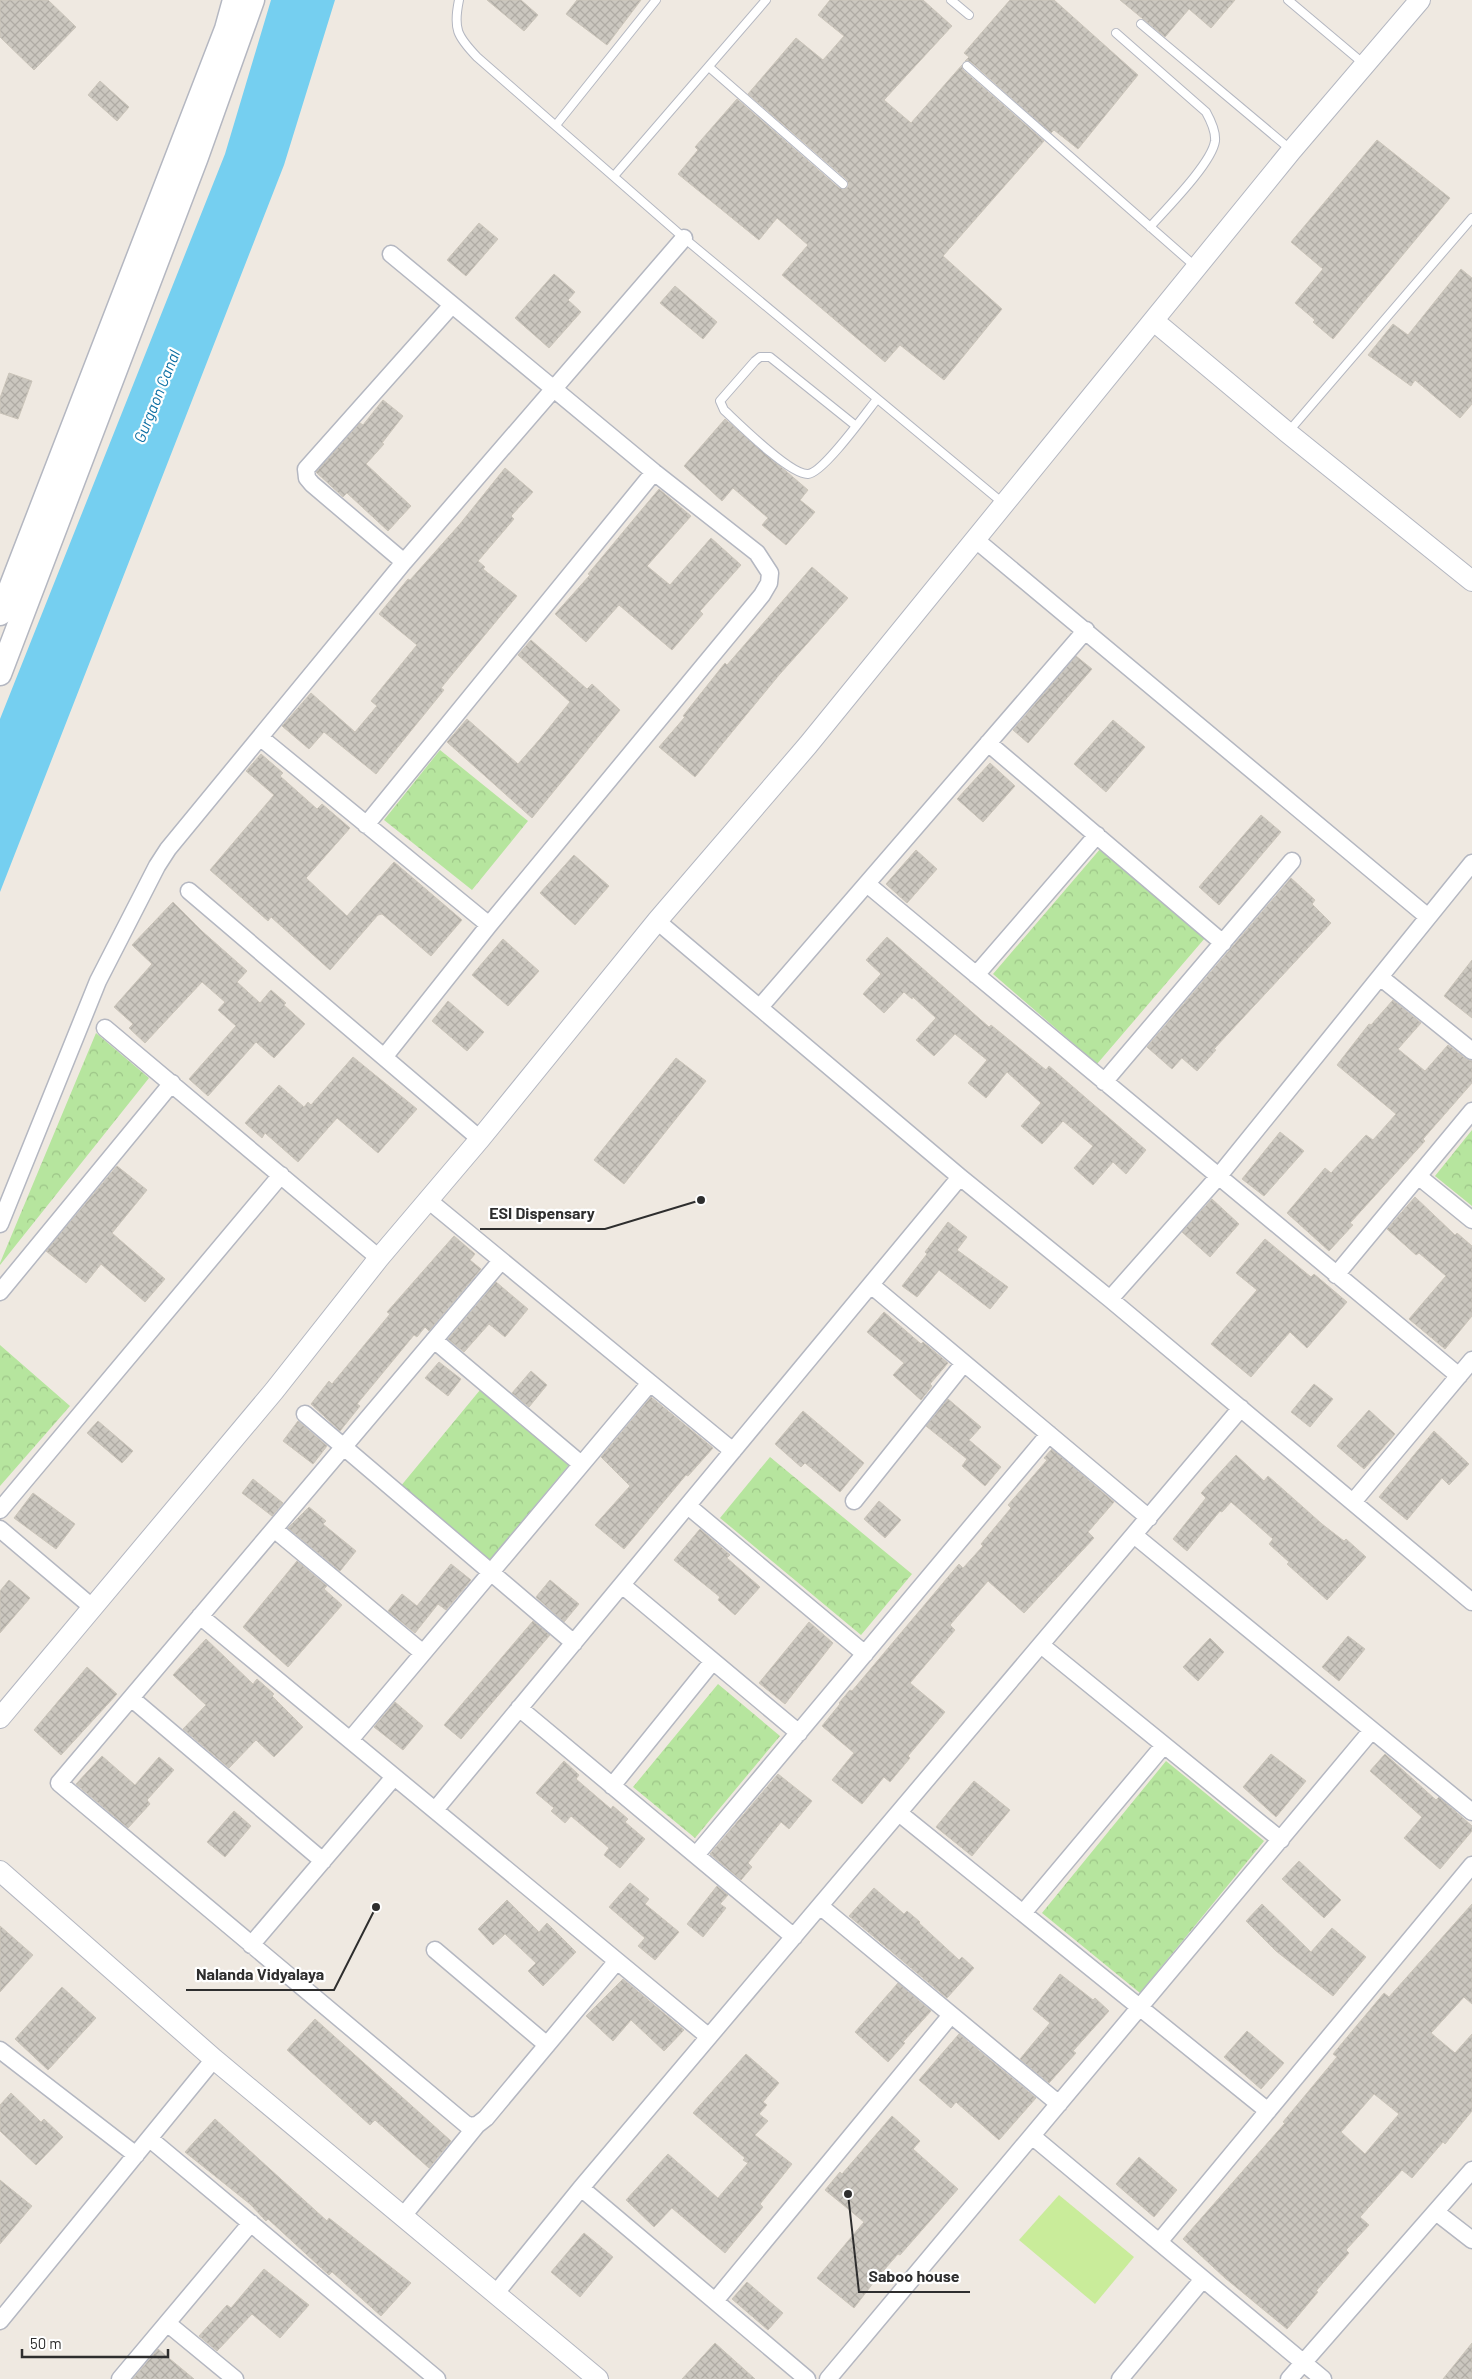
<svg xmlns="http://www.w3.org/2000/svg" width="1472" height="2379" viewBox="0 0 1472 2379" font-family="Barlow,sans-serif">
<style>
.forest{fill:url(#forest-crowns)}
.pitch{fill:#c9ec9a}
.water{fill:#75cff0}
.building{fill:url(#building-cross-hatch);stroke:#cbc5ba;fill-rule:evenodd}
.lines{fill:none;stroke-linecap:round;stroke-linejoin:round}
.service-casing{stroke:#b4b7c1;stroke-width:10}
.minor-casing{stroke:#b4b7c1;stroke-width:19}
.tertiary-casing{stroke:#b4b7c1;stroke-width:22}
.secondary-casing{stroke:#b4b7c1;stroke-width:25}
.service{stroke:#fff;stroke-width:8}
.minor{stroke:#fff;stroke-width:16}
.tertiary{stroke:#fff;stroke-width:20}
.secondary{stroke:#fff;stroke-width:22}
.labels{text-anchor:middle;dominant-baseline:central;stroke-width:4.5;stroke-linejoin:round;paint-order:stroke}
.water-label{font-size:16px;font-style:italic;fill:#0d6fa3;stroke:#fff}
.leader{fill:none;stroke:#2e2e2e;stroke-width:2}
.callout-dot{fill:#2e2e2e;stroke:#fff;stroke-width:2}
.callout-label{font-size:16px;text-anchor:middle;font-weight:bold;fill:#2e2e2e;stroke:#fff;stroke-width:4.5;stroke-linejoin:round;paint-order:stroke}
</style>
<defs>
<pattern id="forest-crowns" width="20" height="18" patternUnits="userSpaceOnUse" patternTransform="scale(1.25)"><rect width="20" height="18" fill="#b6e59e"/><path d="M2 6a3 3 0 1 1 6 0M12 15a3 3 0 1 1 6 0" fill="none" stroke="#9dc588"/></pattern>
<pattern id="building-cross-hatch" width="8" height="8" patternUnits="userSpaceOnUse" patternTransform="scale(1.25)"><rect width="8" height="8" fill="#cbc7bf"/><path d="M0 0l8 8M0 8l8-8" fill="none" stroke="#afaba4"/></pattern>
</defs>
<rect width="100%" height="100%" fill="#efe9e1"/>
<path class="forest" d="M440,750L528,821L472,890L384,820Z
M1101,848L1205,938L1097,1064L993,974Z
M96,1033L149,1078L0,1265V1263Z
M1472,1130V1206L1435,1176Z
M0,1345L70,1406L0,1486Z
M480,1390L569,1465L489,1561L400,1487Z
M770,1457L912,1574L861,1635L720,1518Z
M718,1684L780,1736L695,1838L633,1787Z
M1166,1761L1264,1841L1140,1993L1042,1913Z"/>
<path class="pitch" d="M1059,2195L1134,2257L1095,2304L1019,2240Z"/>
<path class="water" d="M271,0H335L284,165L0,892V719L225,154Z"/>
<path class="building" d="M0,0H48L76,27L34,70L0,37Z
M487,0H521L538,15L524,31Z
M577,0H641L607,45L566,14Z
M830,0H923L952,26L884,100L911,123L962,65L963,70L1044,141L943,256L1002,309L944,380L900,345L885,362L782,275L808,245L777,218L759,240L678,174L698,150L695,147L737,99L839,188H847L849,185L847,180L748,94L796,38L823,60L844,36L818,15Z
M1010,0H1054L1138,75L1078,149L1054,130L1051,133L971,62L965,61L969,57L964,53Z
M1120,0H1235L1211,28L1189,9L1165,37Z
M100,81L129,107L117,121L88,95Z
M1377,140L1450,198L1333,339L1313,322L1315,320L1295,303L1323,269L1291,242Z
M479,223L498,239L466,276L447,260Z
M1461,269L1472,278V404L1460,418L1415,380L1411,386L1368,355L1393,324L1408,335Z
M554,274L575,292L568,300L581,312L549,348L515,318Z
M675,286L717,322L703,339L660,303Z
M9,373L32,381L18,419L0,413V398Z
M383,400L403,416L382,443L384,444L366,464L411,506L388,531L347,493L343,497L316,472L360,423L363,425Z
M725,419L808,490L800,500L815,512L786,545L762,525L768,518L733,488L722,501L684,466Z
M505,468L533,492L511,516L514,519L478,561L485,567L483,569L517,596L441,688L444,690L376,774L324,732L309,749L282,726L311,693L355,732L377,706L371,701L417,645L379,614L408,579L410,580L460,524Z
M659,489L691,516L647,566L670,585L711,538L741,565L700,611L703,614L672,650L619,605L586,642L555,614L590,575L588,574Z
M812,567L848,598L779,675L695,777L659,747L685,717L683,716L725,663L727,665Z
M531,640L587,689L592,684L620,710L532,818L447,742L467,719L518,764L540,739L570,702L518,655Z
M1076,656L1092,669L1028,743L1013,730Z
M1113,720L1145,747L1106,792L1074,764Z
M261,754L283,773L280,776L317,809L322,804L350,828L306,878L347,916L394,862L462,920L431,956L382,914L378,915L330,970L271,917L268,921L210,870L274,795L246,771Z
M990,763L1015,786L983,822L957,799Z
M1261,815L1281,832L1219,905L1199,887Z
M916,850L937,869L907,903L886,884Z
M574,855L609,886L575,925L540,893Z
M1291,878L1315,900L1312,904L1331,923L1214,1049L1216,1050L1197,1071L1182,1058L1172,1069L1147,1047Z
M173,902L203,932L247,971L237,982L260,1003L271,990L286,1003L284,1005L305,1024L274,1058L256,1042L208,1096L189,1079L236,1026L218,1010L225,1002L202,982L145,1043L129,1028L133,1024L114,1007L152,964L132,945Z
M887,937L989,1027L991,1025L1046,1070L1049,1066L1146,1150L1126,1174L1113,1162L1093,1185L1074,1168L1093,1146L1063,1121L1042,1144L1021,1126L1041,1103L1007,1072L986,1098L968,1083L987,1060L955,1034L934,1056L916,1040L936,1018L913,997L912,999L904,992L884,1013L863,994L881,974L866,960Z
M503,939L539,971L508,1006L472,975Z
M1472,960V1018L1444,996Z
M1393,1000L1421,1023L1398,1049L1425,1071L1448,1045L1466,1059L1472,1061V1083L1423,1139L1425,1141L1350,1223L1353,1225L1329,1251L1287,1213L1325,1168L1331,1173L1366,1135L1373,1140L1396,1114L1337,1065L1369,1024L1371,1025Z
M448,1001L484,1032L467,1051L432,1021Z
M353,1057L417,1109L378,1153L337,1118L298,1162L265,1133L262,1138L245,1123L279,1085L304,1107L308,1102L311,1105Z
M676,1058L706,1081L624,1184L594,1160Z
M1280,1132L1304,1151L1264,1196L1242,1179Z
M117,1166L147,1190L112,1233L165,1279L145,1302L101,1264L86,1283L46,1251Z
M1415,1197L1455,1235L1457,1233L1472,1246V1316L1445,1349L1409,1319L1446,1276L1419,1253L1416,1255L1387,1229Z
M1212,1199L1239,1224L1210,1257L1182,1232Z
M948,1222L967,1237L957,1250L1008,1287L990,1309L939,1270L917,1297L902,1286L927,1254L925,1252Z
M454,1236L475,1254L470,1260L481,1269L429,1331L425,1327L417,1337L414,1335L357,1404L360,1406L340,1431L311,1404L329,1381L332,1384L390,1314L387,1312Z
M1265,1239L1311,1277L1314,1274L1347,1302L1307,1348L1290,1332L1251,1377L1211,1344L1257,1290L1236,1273Z
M496,1282L528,1309L505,1337L489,1324L464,1352L448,1339Z
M884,1312L921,1344L923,1342L948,1363L930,1384L932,1386L921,1400L893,1375L904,1363L867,1332Z
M439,1362L461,1379L448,1396L425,1378Z
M531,1371L547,1385L529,1407L512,1393Z
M1314,1384L1333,1399L1310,1427L1291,1412Z
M651,1397L713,1448L688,1476L686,1475L624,1549L595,1525L630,1486L601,1457Z
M948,1399L981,1427L969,1440L1001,1467L985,1486L962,1466L967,1459L926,1426Z
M1369,1410L1395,1434L1364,1469L1337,1446Z
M803,1411L864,1463L840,1492L805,1463L801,1467L775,1444Z
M98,1421L133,1451L122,1463L87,1433Z
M298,1421L327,1446L313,1464L283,1441Z
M1434,1431L1469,1464L1449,1485L1442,1478L1407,1520L1379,1497Z
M1052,1449L1114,1502L1088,1532L1094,1538L1024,1613L988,1581L950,1625L955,1630L910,1683L945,1712L908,1756L910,1758L890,1782L884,1777L862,1804L832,1780L854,1753L822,1726L840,1704L839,1703L850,1690L852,1691L959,1564L963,1568L983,1546L981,1544L1011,1508L1008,1505L1047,1460L1044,1458Z
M1236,1455L1264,1481L1268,1476L1322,1524L1344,1541L1346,1539L1366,1557L1327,1600L1287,1564L1289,1562L1269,1544L1273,1539L1231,1502L1222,1512L1220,1511L1187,1551L1173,1539L1206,1498L1201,1493Z
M253,1479L283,1503L272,1516L242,1493Z
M33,1493L75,1524L56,1549L14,1518Z
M879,1501L901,1520L885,1538L864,1519Z
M309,1507L326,1521L323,1524L356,1551L340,1571L288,1528Z
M700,1529L730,1555L727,1558L760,1587L735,1615L718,1600L720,1597L674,1560Z
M297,1561L327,1586L324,1589L342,1605L288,1667L243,1627Z
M451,1564L471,1580L446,1610L438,1604L415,1633L388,1611L402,1594L417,1606Z
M9,1580L30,1598L0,1633V1591Z
M550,1580L579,1604L564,1622L536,1597Z
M533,1621L550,1635L461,1739L444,1725Z
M809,1622L833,1643L785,1704L759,1683Z
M1348,1636L1365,1649L1339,1681L1322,1667Z
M1210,1638L1224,1652L1198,1681L1183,1667Z
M206,1639L253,1684L257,1679L274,1694L272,1696L303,1727L274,1757L256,1740L229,1768L183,1729L206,1705L173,1675Z
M87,1667L117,1694L61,1755L34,1730Z
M395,1702L423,1726L403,1750L374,1727Z
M1271,1754L1306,1781L1276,1817L1243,1787Z
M1385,1754L1436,1800L1439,1797L1472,1826V1831L1440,1869L1404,1838L1422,1817L1370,1771Z
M102,1756L135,1785L159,1757L174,1770L147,1800L150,1804L128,1828L76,1784Z
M564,1761L579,1775L576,1779L611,1809L613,1806L628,1819L625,1822L645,1839L620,1868L604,1855L609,1848L571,1816L565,1823L551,1811L554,1808L536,1793Z
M778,1774L812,1801L789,1829L781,1822L748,1863L752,1867L741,1880L710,1854Z
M974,1781L1010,1810L972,1856L936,1827Z
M234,1811L251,1826L225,1857L207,1842Z
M1299,1861L1341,1900L1324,1918L1282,1879Z
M630,1883L649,1899L645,1904L679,1932L655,1960L638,1946L645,1938L609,1907Z
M717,1886L728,1895L720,1904L726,1908L703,1937L687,1924Z
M874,1888L904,1914L907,1911L920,1922L919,1923L959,1960L962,1957L974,1968L947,1998L849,1916Z
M507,1900L539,1932L547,1923L576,1952L543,1986L528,1971L536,1963L505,1934L493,1945L478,1929Z
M1262,1904L1311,1952L1332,1928L1366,1957L1333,1996L1276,1951L1246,1921Z
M1472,1904V2004L1464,1997L1431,2033L1455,2053L1472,2034V2111L1445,2144L1443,2142L1412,2178L1402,2170L1360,2217L1369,2225L1346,2250L1349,2253L1316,2291L1318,2292L1287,2329L1225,2278L1183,2239L1285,2123L1283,2122L1337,2057L1333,2054L1384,1993L1389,1997ZM1374,2094L1399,2114L1365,2154L1341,2132Z
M0,1926L33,1955L0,1992Z
M1060,1974L1093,2000L1095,1998L1109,2011L1073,2051L1076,2053L1049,2083L1020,2059L1050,2023L1033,2009Z
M623,1979L684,2030L664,2051L631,2020L613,2041L586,2016Z
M898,1983L931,2011L903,2042L905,2043L888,2062L855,2032Z
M62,1987L96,2018L48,2070L15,2039Z
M315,2019L451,2141L429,2168L375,2120L370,2125L287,2050Z
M1247,2031L1284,2063L1261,2089L1224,2057Z
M959,2034L1036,2098L999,2140L956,2102L951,2108L919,2080Z
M746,2054L779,2083L763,2102L767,2105L759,2114L768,2121L755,2135L792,2164L760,2204L763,2207L725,2253L672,2208L654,2227L626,2200L668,2154L718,2198L748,2163L743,2160L745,2158L693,2113Z
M11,2093L41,2122L44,2119L63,2137L36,2165L0,2131V2105Z
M892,2116L920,2141L913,2149L958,2189L900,2255L898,2254L877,2278L854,2308L817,2278L864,2222L825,2190L840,2172L842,2174Z
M215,2119L327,2221L329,2218L411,2283L381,2316L332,2272L329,2275L268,2219L266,2221L250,2204L185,2152Z
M1139,2157L1177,2190L1154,2217L1116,2184Z
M0,2180L32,2206L0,2244Z
M584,2233L613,2257L580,2297L551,2272Z
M264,2269L309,2305L280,2338L252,2314L217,2351L199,2336L227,2305L231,2308Z
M747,2282L783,2313L768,2330L732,2299Z
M715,2343L755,2379H682Z
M1472,2343V2379H1443Z
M158,2349L194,2379H133Z"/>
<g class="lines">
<g class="service-casing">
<path id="service" d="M459,0C453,29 457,36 477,57L684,238L1004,504
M951,0L969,15
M1288,0L1364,64
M1141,24L1290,149
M1116,33L1206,112C1211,121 1216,131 1215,141C1212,163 1166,209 1150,227
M967,66L1196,267
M709,67L843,184
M556,125L656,0
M614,176L766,0
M856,426L770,357H760L755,361L720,401L724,410C739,424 790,475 808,474C823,473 866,413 877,399
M1289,431L1472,218"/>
</g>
<g class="minor-casing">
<path id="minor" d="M976,540L1428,917
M404,562L312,484L307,478L306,469L452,305
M261,738L489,925
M988,743L1223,943
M366,825L654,472
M867,884L1459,1376
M189,891L480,1139
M657,921L960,1177L1110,1299L1472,1602
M976,975L1097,835
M1380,977L1472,1051
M760,1007L1086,630
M105,1028L379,1258
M385,1056L489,925L762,595L769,583L770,573L757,553L654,472L391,254
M1104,1082L1292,861
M1418,1176L1472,1220
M428,1200L733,1451
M0,1224L98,981L157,866L168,849L404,562L684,238
M501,1261L59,1783L468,2126L477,2125L486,2118L617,1961
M1336,1275L1472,1111
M871,1285L1149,1518
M0,1292L172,1083
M1110,1299L1218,1177L1472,863
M434,1340L581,1464
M305,1414L574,1643
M854,1501L964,1363
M1353,1502L1472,1360
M688,1506L865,1654
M0,1510L281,1175
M0,1529L92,1607
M274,1529L423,1653
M1134,1535L1472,1812
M622,1585L799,1733
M200,1616L709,2037
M1041,1645L1281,1840
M131,1698L323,1861
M519,1708L794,1937
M350,1740L650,1383
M612,1786L713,1661
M435,1810L960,1177
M899,1813L1268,2111
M696,1855L1049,1434
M820,1906L1059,2104
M1023,1913L1164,1745
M251,1945L394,1777
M435,1950L547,2045
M0,2050L136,2155
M1032,2136L1323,2379
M150,2139L437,2379
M581,2188L807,2379
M1436,2212L1472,2240
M403,2216L477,2125
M1159,2242L1472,1865
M496,2293L581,2188L1241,1408
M715,2301L951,2015
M0,2321L214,2059
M167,2323L235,2379
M120,2379L251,2223
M828,2379L1372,1730
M1120,2379L1203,2279
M1289,2379L1472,2170"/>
</g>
<g class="tertiary-casing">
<path id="tertiary" d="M1154,321L1288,433L1472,581
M0,1718L274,1391L379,1258L480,1139L657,921L808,745L1292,150L1420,0
M0,1871L214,2059L598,2379"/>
</g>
<g class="secondary-casing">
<path id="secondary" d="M0,614L226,29L234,0
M0,674L197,157L253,0"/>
</g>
<use href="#service" class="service"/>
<use href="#minor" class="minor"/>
<use href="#tertiary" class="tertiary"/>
<use href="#secondary" class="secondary"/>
</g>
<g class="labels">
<g class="water-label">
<text transform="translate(156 396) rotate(-68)">Gurgaon Canal</text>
</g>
</g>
<path class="leader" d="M701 1200L605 1229H480M376 1907L334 1990H186M848 2194L859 2292H970"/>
<g class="callout-dot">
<circle cx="701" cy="1200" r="5"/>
<circle cx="376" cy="1907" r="5"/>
<circle cx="848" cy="2194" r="5"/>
</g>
<g class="callout-label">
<text x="542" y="1219">ESI Dispensary</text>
<text x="260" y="1980">Nalanda Vidyalaya</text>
<text x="914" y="2282">Saboo house</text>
</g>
<path d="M22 2349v8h146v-8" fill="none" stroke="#2e2e2e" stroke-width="2.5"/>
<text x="30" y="2349" font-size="15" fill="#2e2e2e" stroke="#ffffff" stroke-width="4" paint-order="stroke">50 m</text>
</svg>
